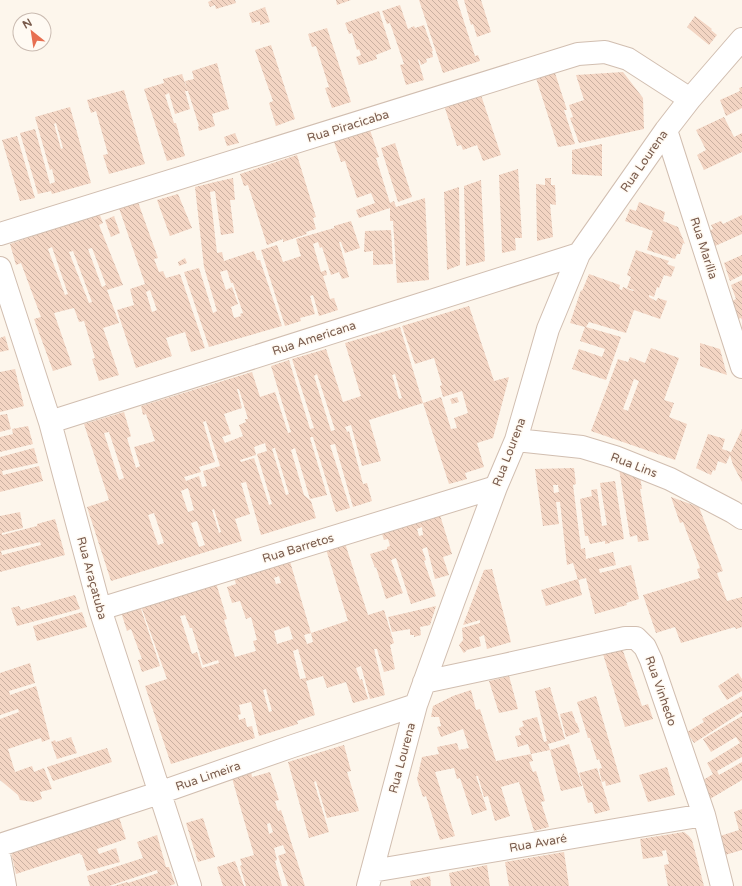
<svg xmlns="http://www.w3.org/2000/svg" width="742" height="886" viewBox="0 0 742 886" font-family="'Varela Round',sans-serif">
<style>
.building{fill:url(#building-back-hatch);fill-rule:evenodd}
.lines{fill:none;stroke-linecap:round;stroke-linejoin:round}
.minor-casing{stroke:#d1beb0;stroke-width:24}
.minor{stroke:#fff;stroke-width:22}
.labels{text-anchor:middle;dominant-baseline:central;stroke-width:3;stroke-linejoin:round;paint-order:stroke}
.street-label{font-size:12px;fill:#7a5c4d;stroke:#fffaf3}
</style>
<defs>
<pattern id="building-back-hatch" width="6" height="6" patternUnits="userSpaceOnUse"><rect width="6" height="6" fill="#f3d5c3"/><path d="M-1 5l2 2M0 0l6 6M5-1l2 2" fill="none" stroke="#cab0a1"/></pattern>
</defs>
<rect width="100%" height="100%" fill="#fdf6ec"/>
<path class="building" d="M212,0H235L236,3L216,9L215,5L210,7L208,2Z
M336,0H351L337,5Z
M419,0H457L475,56L478,55L480,61L443,73Z
M464,0H481L491,32L477,37L473,24L471,25Z
M400,5L408,29L414,26L415,28L424,25L433,51H432L433,57L426,59L427,62L421,65L419,59L418,60L424,80L406,85L400,65L404,64L390,23L387,24L382,11Z
M265,7L270,22L260,25V21L252,23L249,13Z
M379,11L391,49L376,55L377,59L359,65L356,57L361,55L359,49L357,50L352,33L349,34L345,23Z
M695,16L712,29L711,30L717,35L709,45L687,27Z
M327,28L351,102L332,108L325,88L329,87L316,46L312,47L308,34Z
M271,45L295,119L276,126L269,103L273,101L255,50Z
M217,63L229,109L212,114L215,126L199,131L198,127L199,126L188,91H185L190,109L175,114L169,93L165,95L174,123H176L185,156L167,161L144,89L164,83L163,79L182,74L187,89L185,81L194,79L192,71Z
M623,72L643,98L644,129L579,143L570,118L573,117L569,105L584,100L576,75Z
M555,73L567,110H564L575,144L558,147L536,78Z
M742,87V108L726,116L720,100L740,91L739,88Z
M124,90L145,164L109,174L103,155L108,154L96,111L91,113L87,100Z
M481,95L501,155L483,161L477,145L463,150L461,145L457,146L445,108Z
M70,107L91,183L52,194L51,191L38,194L20,133L35,129L50,184L55,182L52,169L50,170L35,117ZM56,123L63,148L61,149L54,124Z
M724,117L734,137L742,133V152L704,170L697,155L706,150L696,130Z
M370,130L379,157L376,158L390,203L394,201L396,207L425,198L429,280L397,283L393,221H390V208L359,218L356,210L375,203L371,193L357,198L345,161L341,162L334,142Z
M235,133L239,143L227,146L224,137Z
M17,136L35,198L20,201L2,140Z
M395,143L412,197L398,202L381,148Z
M602,144V176L572,174V150Z
M297,155L316,217L313,218L316,229L306,232L307,234L283,242V239L267,245L248,185L244,186L240,174Z
M518,169L522,238H515L516,250L502,253L499,175Z
M233,178L235,200H230L234,233L221,235L215,191L210,192L217,253L222,252L224,261L254,251L257,260H260L282,326L209,347L184,272L199,268L213,313L217,311L204,267L195,187L215,182ZM227,270L231,283H233L243,313L240,314L241,316L234,318L231,307L238,304L232,287L226,290L220,272Z
M545,178H551V185H555L556,205L550,204L553,237L537,241L536,184L545,185Z
M481,180L485,261L466,266L464,186Z
M459,187L460,265L447,270L444,192Z
M178,194L192,228L170,236L157,200Z
M138,202L158,258L154,259L159,272L163,271L166,278L180,274L205,348L191,352L185,332L166,338L172,356L136,368L117,310L134,305L130,289L145,284L119,208ZM150,290L157,310L152,312L146,292Z
M639,202L665,212L663,221L678,227L685,244L683,243L680,254H677L675,259L647,250L653,231L625,221L630,209L636,211Z
M99,213L103,223L99,225L123,285L107,290L119,323L103,328L119,375L99,381L92,359L95,358L84,321L79,322L74,308L54,313L72,365L53,371L34,319L41,317L21,263L16,265L10,244ZM52,247L68,294L65,295L48,249ZM92,248L106,285L102,287L88,249ZM73,251L92,302L89,303L69,252Z
M742,215V234L715,246L709,231L713,229L711,225L721,221L723,224Z
M114,216L120,233L111,237L105,220Z
M351,221L360,248L345,253L341,242H339L349,277L342,279L339,272L331,275L322,247L320,248L318,242L313,244L321,272L326,270L327,275L323,276L330,299L334,298L338,310L319,316L313,295L310,296L315,314L300,318L301,321L285,326L261,250L277,245L283,262L301,256L296,239L334,228V226Z
M391,230L393,264L373,265V251L364,252L365,231Z
M636,250L669,261L667,264L675,267L671,277L664,275L659,288L657,287L654,297L649,295V297L656,301L658,298L667,301L660,319L634,310L626,333L589,322L586,327L621,337L606,380L572,369L579,349L602,357L605,349L580,341L585,327L570,323L581,290L582,291L589,274L620,285L619,289L622,290L623,287L633,291L634,290L627,288L631,277L627,275Z
M742,255V275L730,281L724,263Z
M185,258L187,263L179,266L178,262Z
M742,280V320L741,318L738,319L732,301L736,299L731,285Z
M469,306L494,381L509,377L493,438L477,443L484,467L465,473L467,479L449,484L423,403L441,397L451,429L457,428L454,418L468,413L462,391L443,397L440,386L442,385L434,358L415,364L402,326Z
M400,327L423,403L369,420L381,461L362,466L351,425L345,427L347,432L349,431L363,484L367,483L372,501L353,507L335,444L330,445L350,508L336,512L313,437H311L310,438L327,495L310,499L295,448L291,450L304,495L311,501L316,518L261,535L246,482L241,483L250,514L235,519L242,541L111,581L87,507L109,500L84,424L124,412L131,436L127,438L136,468L140,466L134,447L155,441L146,414L143,415L141,406L252,372L260,397L275,392L288,433L291,432L271,366L289,360L310,429L314,428L292,359L326,349L343,402L361,396L345,343ZM317,374L335,430L331,431L314,376ZM395,374L402,398L399,399L392,375ZM237,389H239L248,419H245L246,422L239,425L243,436L225,443L222,437L231,434L224,414L242,408ZM206,421L220,466L203,471L207,486L202,487L199,476L186,481L184,477L201,472L199,467L215,462L203,422ZM109,432L124,478L119,480L104,433ZM265,443L267,451L257,454L272,504L269,505L254,458L241,462L240,460L256,455L254,447ZM274,448H275L289,494L286,495L272,449ZM188,488L194,510L188,512L181,491ZM214,509L218,522L221,532L219,533L212,510ZM154,513L164,543L158,545L148,515ZM197,521L205,545L199,547L191,523Z
M5,336L9,350L0,352V338Z
M700,343L720,349L727,375L700,366Z
M651,348L679,358L664,400L674,403L669,417L687,424L675,460L591,431L618,359L628,362L630,357L645,363ZM634,379L639,381L628,411L623,409Z
M15,369L24,406L0,412V372Z
M457,397L459,402L452,404L450,399Z
M7,414L11,429L0,432V415Z
M28,426L33,444L0,452V437L13,434L12,429Z
M742,429V482L733,465L730,455L726,464L718,461L715,471L713,470L711,475L696,468L708,434L725,439L722,449L731,452Z
M34,448L38,463L2,471L3,475L39,466L43,481L0,492V457Z
M574,468L576,484L573,485L581,549L585,548L586,559L613,552L616,565L599,569L600,573L631,565L639,599L626,603L627,605L595,614L586,578L578,580L573,563L567,565L560,502H556L559,524L543,526L535,469ZM553,485H558L559,492L554,493Z
M619,469L640,476L642,489H640L649,540L638,542L637,535L630,537Z
M615,481L624,539L610,542V543L605,544V541L590,544L588,536H585L580,499L592,496L591,490L597,489L602,526L607,525L600,483Z
M671,497L699,507L723,571L717,573L727,601L742,597V627L736,629L735,627L681,643L675,627L656,633L643,595L700,578L697,569L700,568L683,522L680,523Z
M20,512L23,528L2,533V535L37,526V524L55,519L65,555L0,572V516ZM40,542L41,545L2,555L1,551Z
M439,512L452,554L443,557L449,575L435,579L427,547L422,549L426,560L424,561L436,596L411,604L396,558L391,560L403,593L386,599L376,567L375,568L370,554L387,549V547L390,546L388,539L384,540L381,531ZM422,527L423,535L419,536L417,529Z
M344,540L368,615L384,610L394,643L390,645L395,669L384,672L377,649H374L385,695L370,699L361,666L356,668L360,680L362,679L368,699L353,703L346,682L327,688L323,676L306,681L315,715L297,721L298,724L259,736L251,702L239,705L241,714L238,715L239,720L245,718L247,727L252,726L255,738L171,764L145,686L167,679L141,606L216,583L227,619L224,620L235,657L256,651L253,641L257,640L251,617L246,619L240,601L232,603L227,587L236,584L233,575L289,558L311,633L347,621H348L325,546ZM279,576L281,583L276,584L274,578ZM185,615L190,628H192L203,665L218,660L219,663L202,668L197,652L192,654L180,616ZM289,626L293,639L277,644L274,631ZM311,633L313,642L307,644L304,635ZM298,649L306,678L300,679L293,651ZM266,689L272,711L269,712L263,690Z
M492,569L511,642L487,649L484,635L479,637L481,646L467,650L464,653L463,652L459,645L463,640L462,628L480,623V620L463,625L484,570Z
M578,579L582,595L546,606L541,590Z
M75,595L80,609L17,626L11,608L19,606L21,610Z
M140,606L160,666L142,672L138,660L142,659L131,629L127,631L121,612Z
M436,606L430,625L420,627L421,635L414,637V635H410V629L392,632L388,617Z
M82,612L87,627L37,641L33,626Z
M622,648L642,706L648,704L653,719L625,727L603,654Z
M30,663L35,683L9,691L10,695L36,686L50,739L42,742L41,738L8,749L15,772L32,766L34,772L44,768L52,789L40,792L42,799L33,802L20,800L18,795L0,780V719L19,712L18,709L0,715V673Z
M738,673L742,679V691L727,700L718,686Z
M509,676L518,709L499,713L489,681Z
M550,687L565,739L548,744L550,750L531,754L528,744L518,747L515,736L521,735L519,728L524,726L522,721L537,717L544,742L547,741L535,691Z
M471,690L476,710L480,709L496,761L531,754L533,761L529,762L533,772L536,771L545,801L541,802L549,827L534,831L519,782L501,787L510,816L495,821L488,796L484,797L478,776H476L487,810L472,815L460,778L457,779L454,768L435,772L455,836L440,840L426,796L423,797L417,779L418,775L422,757L439,754L437,747L457,743L459,750L469,748L463,729L441,737L437,727L441,726L439,717H431L433,706L453,696Z
M596,696L621,782L606,786L605,781L602,782L599,769L602,768L599,759L597,760L590,738H588L577,702Z
M742,696V712L694,743L687,732L704,722L702,719Z
M572,711L576,723H577L580,732L566,737L560,714Z
M742,716V757L717,771L719,775L742,762V780L710,799L700,782L713,774L707,763L740,743L736,737L711,752L703,739Z
M71,737L77,753L57,759L51,742L55,740L56,742Z
M569,744L582,786L561,791L550,750Z
M344,745L351,771L347,772L359,811L327,818L316,781L314,782L329,832L309,838L288,762Z
M107,748L112,762L53,781L47,767Z
M667,767L675,795L648,802L639,775Z
M597,768L610,810L595,814L592,802L588,803L579,773Z
M251,772L252,777L270,772L279,800L275,801L278,811L281,810L305,886H288L278,856L286,853L283,845L274,848L277,860L275,861L282,886H246L240,866L242,865L240,859L254,855L232,778ZM270,823L273,832L269,834L267,824Z
M742,809V850L725,855L720,836L739,830L734,812Z
M119,817L126,839L97,849L99,854L116,848L120,862L87,871L82,855H81L80,853L16,874L11,852Z
M203,818L215,857L198,862L186,823Z
M684,832L689,836L692,840L704,886H668L664,865L669,864L666,850L662,851L663,856L643,859L640,839Z
M157,835L166,867H169L175,884L169,886H114L127,882L128,883L158,873L157,870L109,886H90L87,876L143,858L137,842Z
M564,852L569,886H509L505,862Z
M235,861L244,886H223L217,867Z
M487,865L490,886H451L449,873Z
M430,876L431,886H411L410,881Z"/>
<g class="lines">
<g class="minor-casing">
<path id="minor" d="M666,130L742,367
M0,234L578,54L605,52L628,59L690,99
M0,268L50,422L100,609L190,886
M50,422L579,254
M516,440L582,447L615,457L670,479L733,512L742,518
M100,609L496,487
M424,682L504,665L625,638H636L645,647L651,660L704,815L722,886
M0,845L159,793L290,747L416,705
M0,859L5,886
M372,871L704,815
M368,886L416,705L454,600L496,487L516,440L548,329L579,254L666,130L690,99L742,39"/>
</g>
<use href="#minor" class="minor"/>
</g>
<g class="labels">
<g class="street-label">
<text transform="translate(348 126) rotate(-17)">Rua Piracicaba</text>
<text transform="translate(644 161) rotate(-55)">Rua Lourena</text>
<text transform="translate(704 248) rotate(72)">Rua Marília</text>
<text transform="translate(314 338) rotate(-18)">Rua Americana</text>
<text transform="translate(509 452) rotate(-69)">Rua Lourena</text>
<text transform="translate(634 465) rotate(21)">Rua Lins</text>
<text transform="translate(298 548) rotate(-17)">Rua Barretos</text>
<text transform="translate(92 578) rotate(75)">Rua Araçatuba</text>
<text transform="translate(661 691) rotate(71)">Rua Vinhedo</text>
<text transform="translate(402 758) rotate(-75)">Rua Lourena</text>
<text transform="translate(208 776) rotate(-19)">Rua Limeira</text>
<text transform="translate(538 843) rotate(-10)">Rua Avaré</text>
</g>
</g>
<g transform="translate(32 32) rotate(330)"><circle r="19" fill="#fffaf3" stroke="#cabbb1"/>
<path d="M0-3L7 15L0 10L-7 15Z" fill="#e76f51"/>
<text y="-6" font-size="11" font-weight="bold" text-anchor="middle" fill="#7a5c4d">N</text>
</g>
</svg>
